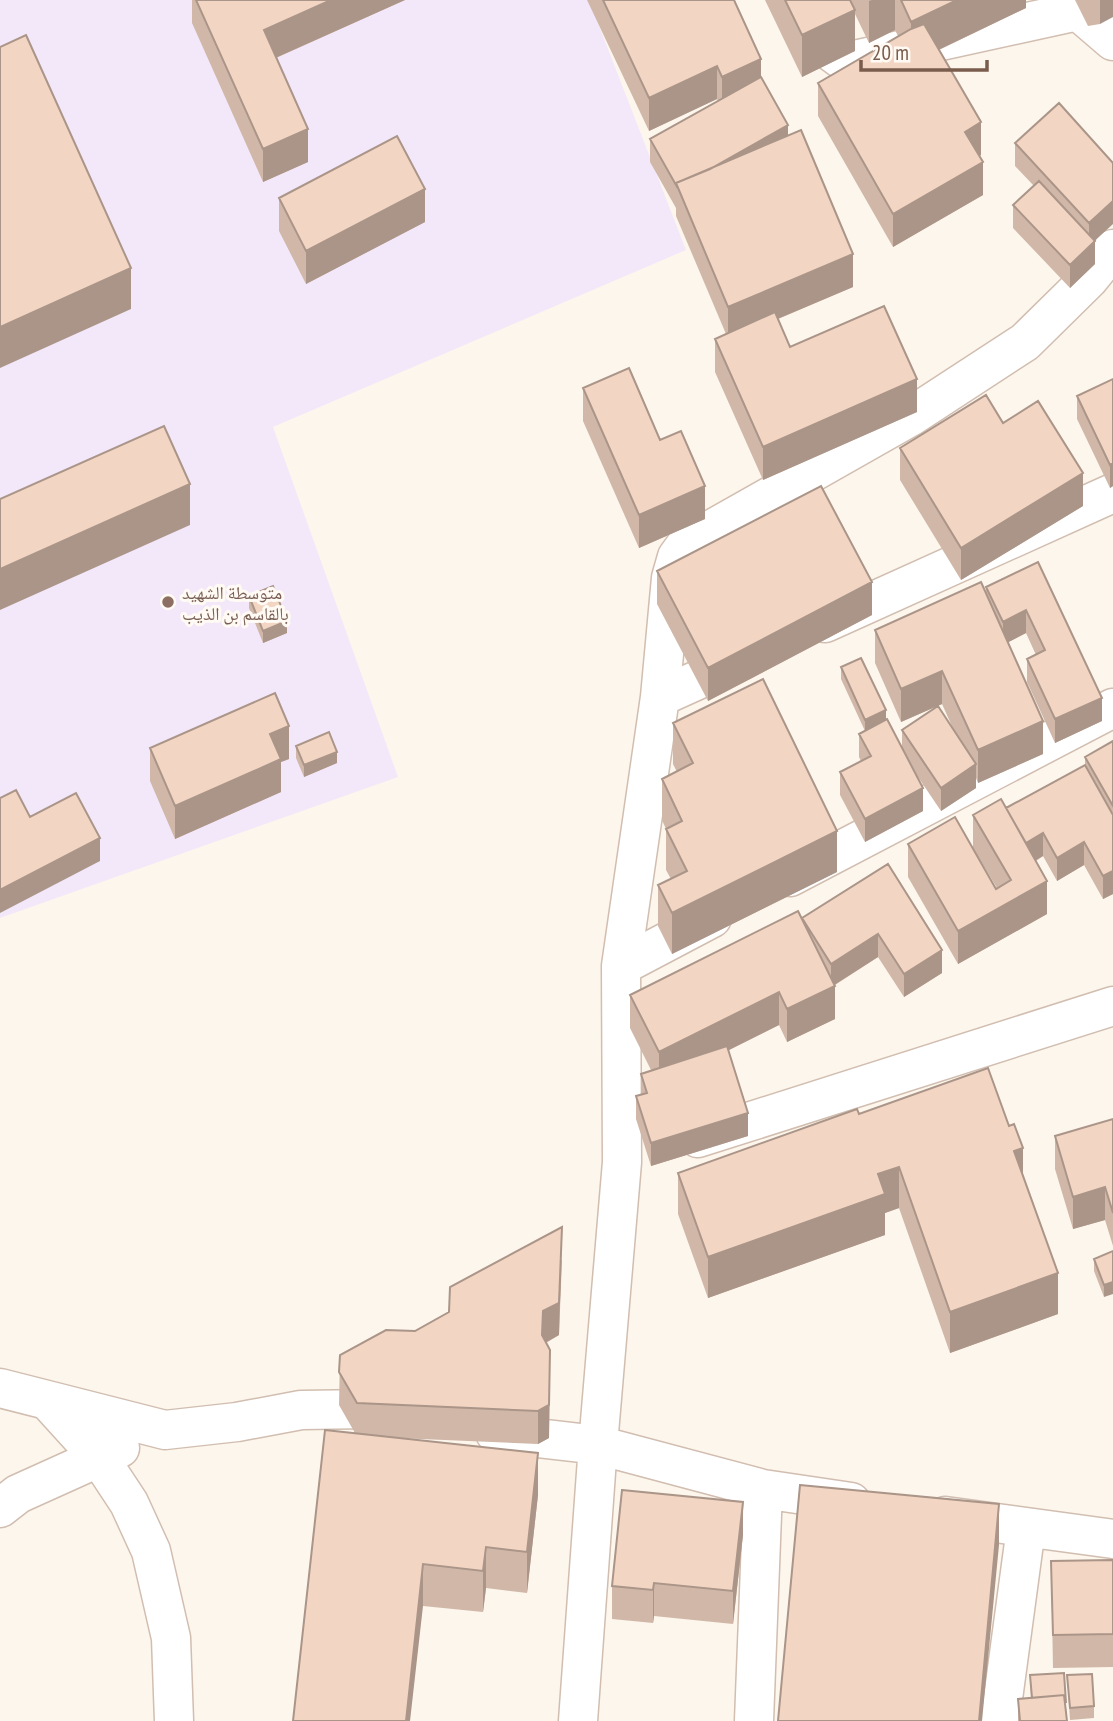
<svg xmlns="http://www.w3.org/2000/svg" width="1113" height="1721" viewBox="0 0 1113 1721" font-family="'PT Sans Narrow','Noto Naskh Arabic',sans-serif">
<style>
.education{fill:#f3e8fa}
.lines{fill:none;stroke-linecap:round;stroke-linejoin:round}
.minor-casing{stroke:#d1beb0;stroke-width:41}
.minor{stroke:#fff;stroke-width:38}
.wall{fill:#d1b7a8}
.shaded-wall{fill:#aa9588}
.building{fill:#f3d5c3;stroke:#aa9588;stroke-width:2}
.education-dot{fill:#8d6e63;stroke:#fffaf3;stroke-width:2.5}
.labels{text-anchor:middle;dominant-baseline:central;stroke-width:6;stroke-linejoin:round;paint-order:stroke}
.education-label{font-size:18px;fill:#785e54;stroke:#fffaf3;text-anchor:start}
</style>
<rect width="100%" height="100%" fill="#fdf6ec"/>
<path class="education" d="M0,0H589L686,250L273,427L398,777L0,918Z"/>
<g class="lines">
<g class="minor-casing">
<path id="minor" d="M790,0L803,31L845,62L1078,11L1113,41
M825,623L1113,493
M660,697L744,659
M790,877L1113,708
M621,966L712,918
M698,1138L1113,1006
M0,1388L165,1430L237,1422L301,1410L369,1409L395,1414
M49,1402L98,1456L129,1503L151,1551L171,1638L174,1721
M495,1433L598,1445L763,1489L851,1502
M0,1508L18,1494L120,1448
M945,1516L1113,1539
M578,1721L598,1445L622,1162L621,966L660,697L671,578L677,557L685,546L700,536L910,417L1025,342L1089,279L1113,249
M754,1721L763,1489
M1000,1721L1026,1528"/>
</g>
<use href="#minor" class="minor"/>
</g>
<path class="wall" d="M192,0H405L276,58L308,162L263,182L192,23Z
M587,0H734L761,77L788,135L853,287L778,319L790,347L917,412L763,480L715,372V339L726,334L676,216V208L650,162V139L718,101L717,99L649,131Z
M765,0H1026V8L939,50L981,155L979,156L983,195L893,247L818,116V83L898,36L895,30L869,43L855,14V51L802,77Z
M1075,0H1113L1100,24L1088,26Z
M1059,103L1095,241V264L1070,288L1013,228V205L1034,186L1015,166V143Z
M279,198L425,222L306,284L279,231Z
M1113,379V486L1110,488L1077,419V396Z
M583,388L660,440L705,519L639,548L583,421Z
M1003,423L1083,506L961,580L900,480V448Z
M1038,562L1102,721L1055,743L1027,682V659L1036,655L1026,633L1008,642L1043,754L978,783L976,778V788L941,811L918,777L923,811L865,842L840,795V772L861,761L859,757V734L865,731L841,679V667L886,720L902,747V730L955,733L942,704L901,722L875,663V630L986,593V587Z
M657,571L872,615L708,701L657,604Z
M249,596L287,633L263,643L249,608Z
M673,723L837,872L672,954L658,926V885L671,879L666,870V829L662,820V779L677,772L673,764Z
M1113,741V894L1103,899L1084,865L1057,881L1043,856L1036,861L1047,914L958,964L908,877V844L996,889L997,888L973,848V815L1006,808L1085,765V757Z
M296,746L337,763L304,777L296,758Z
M150,748L289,759L281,762V792L175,839L150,781Z
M888,864L942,973L904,997L878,957L835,985V1019L787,1042L779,1025L729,1050L748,1136L651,1166L636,1119V1096L641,1095V1074L651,1070L630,1028V995L802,919Z
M859,1114L1023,1174L1058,1314L950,1353L899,1208L885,1213V1235L708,1298L678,1214V1173Z
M1113,1119V1246L1105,1220L1073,1229L1055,1169V1136Z
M1113,1251L1104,1297L1094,1271V1259Z
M562,1260L559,1335L546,1343L550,1383L549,1438L538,1444L397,1438L538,1495L527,1593L486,1588L483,1612L423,1606L355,1433L339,1405L340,1355L415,1331Z
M743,1535L733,1624L654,1616L653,1623L612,1619V1586Z
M1113,1560V1667L1053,1668L1051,1561Z
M1030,1675L1066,1706L1067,1721H1018V1699L1031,1698Z
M1067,1675L1094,1706V1718L1070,1720Z"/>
<path class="shaded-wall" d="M331,0H405L264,63V30Z
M872,0H895V30L869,43V1Z
M957,0H1026V8L911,63V22Z
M1100,0H1113V17L1100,24Z
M855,10V51L802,77V35Z
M761,59V92L722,110V77Z
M717,66V99L649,131V98Z
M981,122V155L965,164V132Z
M788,125V148L677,187Z
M308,129V162L263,182V149Z
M983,162V195L893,247V214Z
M425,189V222L306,284V251Z
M1113,201V224L1089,246V223Z
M1095,241V264L1070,288V265Z
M853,254V287L728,340V307Z
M131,268V309L0,368V327Z
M917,379V412L763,480V447Z
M1113,463V486L1110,488V465Z
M1083,473V506L961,580V548Z
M190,484V525L0,610V569Z
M705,486V519L639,548V515Z
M872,582V615L708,701V668Z
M1026,610V633L1003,645V622Z
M287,621V633L263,643V631Z
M942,671V704L901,722V689Z
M1102,698V721L1055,743V719Z
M886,710V722L865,732V720Z
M1043,721V754L978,783V750Z
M289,726V759L281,762V792L175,839V806L270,734Z
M337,752V763L304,777V765Z
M976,764V788L941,811V788Z
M923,788V811L865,842V819Z
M837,831V872L672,954V913Z
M1043,833V856L1026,866V843Z
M100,838V861L0,913V890Z
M1084,842V865L1057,881V858Z
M1113,871V894L1103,899V876Z
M1047,881V914L958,964V931Z
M878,934V957L831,987V964Z
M942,950V973L904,997V974Z
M835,986V1019L787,1042V1009Z
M779,992V1025L659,1085V1052Z
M748,1113V1136L651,1166V1143Z
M1023,1148V1189L1014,1151Z
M899,1167V1208L885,1213V1235L708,1298V1257L878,1174Z
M1105,1187V1220L1073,1229V1197Z
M562,1227L559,1335L543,1344L542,1335L543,1311Z
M1058,1273V1314L950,1353V1312Z
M1113,1282V1294L1104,1297V1285Z
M550,1350L549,1438L538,1444V1411Z
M538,1453V1495L527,1593V1552Z
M743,1502V1535L733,1624V1591Z
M999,1504V1545L982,1721H979Z
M486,1547V1588L483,1612V1571Z
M423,1564V1606L410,1721H406Z
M654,1583V1616L653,1623V1590Z"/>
<path class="building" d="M196,0H331L264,30L308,129L263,149Z
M603,0H734L761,59L722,77L717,66L649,98Z
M785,0H850L855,10L802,35Z
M901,0H957L911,22Z
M924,24L981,122L965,132L983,162L893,214L818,83L911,29Z
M26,35L131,268L0,327V47Z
M761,77L788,125L710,169L676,183V185L650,139Z
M1059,103L1113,163V201L1089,223L1015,143Z
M801,130L853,254L728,307L676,183Z
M397,136L425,189L306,251L279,198Z
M1039,181L1095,241L1070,265L1013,205Z
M884,306L917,379L763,447L715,339L775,312L790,347Z
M629,368L660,440L681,431L705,486L639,515L583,388Z
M1113,379V463L1110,465L1077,396Z
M986,395L1003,423L1038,401L1083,473L961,548L900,448Z
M164,426L190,484L0,569V499Z
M821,486L872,582L708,668L657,571Z
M1038,562L1102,698L1055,719L1027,659L1045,650L1026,610L1003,622L986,587Z
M981,582L1043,721L978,750L942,671L901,689L875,630Z
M273,586L287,621L263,631L249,596Z
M861,658L886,710L865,720L841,667Z
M763,679L837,831L672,913L658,885L687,871L666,829L682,821L662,779L693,763L673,723Z
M275,693L289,726L270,734L281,759L175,806L150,748Z
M938,706L976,764L941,788L902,730Z
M887,719L923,788L865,819L840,772L871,756L859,734Z
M329,732L337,752L304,765L296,746Z
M1113,741V806L1085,757Z
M1085,765L1113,815V871L1103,876L1084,842L1057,858L1043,833L1026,843L1006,808Z
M16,790L30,817L76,793L100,838L0,890V798Z
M1001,799L1047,881L958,931L908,844L955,817L996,889L1011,880L973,815Z
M888,864L942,950L904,974L878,934L831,964L802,918Z
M798,911L835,986L787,1009L779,992L659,1052L630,995Z
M727,1046L748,1113L651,1143L636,1096L647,1093L641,1074Z
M988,1068L1009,1126L1014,1124L1023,1148L1014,1151L1058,1273L950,1312L899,1167L878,1174L885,1194L708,1257L678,1173L857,1109L859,1114Z
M1113,1119V1213L1105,1187L1073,1197L1055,1136Z
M562,1227L559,1303L543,1311L542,1335L550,1350L549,1405L538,1411L357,1403L339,1372L340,1355L386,1330L415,1331L449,1312L450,1287Z
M1113,1251V1282L1104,1285L1094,1259Z
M325,1430L538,1453L527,1552L486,1547L483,1571L423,1564L406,1721H293Z
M800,1485L999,1504L979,1721H778Z
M622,1490L743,1502L733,1591L654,1583L653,1590L612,1586Z
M1113,1560V1634L1053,1635L1051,1561Z
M1064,1673L1066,1703L1064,1695L1032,1698L1030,1675Z
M1092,1674L1094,1706L1070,1708L1067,1675Z
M1064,1695L1067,1721H1020L1018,1699Z"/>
<circle class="education-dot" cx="168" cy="602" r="7"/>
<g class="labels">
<g class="education-label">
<text x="182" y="592">متوسطة الشهيد<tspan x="182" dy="21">بالقاسم بن الذيب</tspan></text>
</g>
</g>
<path d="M861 60v10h126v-10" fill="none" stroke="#7a5c4d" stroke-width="3.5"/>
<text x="872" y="60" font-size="21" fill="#7a5c4d" stroke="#fffaf3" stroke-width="5" paint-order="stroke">20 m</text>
</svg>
